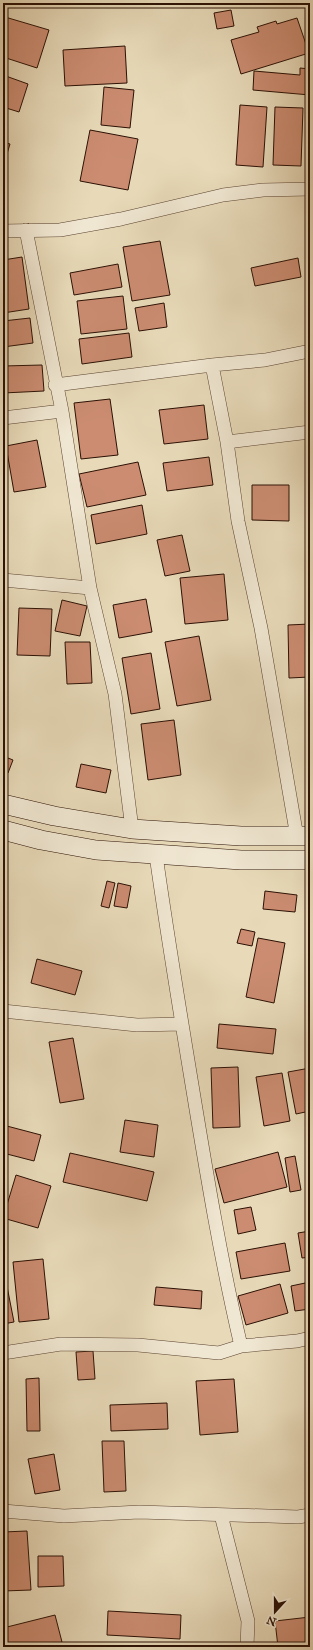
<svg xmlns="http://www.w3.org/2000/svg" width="313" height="1650" viewBox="0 0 313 1650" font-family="'IM FELL Great Primer',serif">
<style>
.building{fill:#cb8c71;stroke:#2b1004}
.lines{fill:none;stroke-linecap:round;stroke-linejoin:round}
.minor-casing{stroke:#5a4231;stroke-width:14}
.secondary-casing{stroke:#2b1004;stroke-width:20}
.minor{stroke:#f0e7d2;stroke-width:13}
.secondary{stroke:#f0e7d2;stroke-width:19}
</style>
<rect width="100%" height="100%" fill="#e8dab9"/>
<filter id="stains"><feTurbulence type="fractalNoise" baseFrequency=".005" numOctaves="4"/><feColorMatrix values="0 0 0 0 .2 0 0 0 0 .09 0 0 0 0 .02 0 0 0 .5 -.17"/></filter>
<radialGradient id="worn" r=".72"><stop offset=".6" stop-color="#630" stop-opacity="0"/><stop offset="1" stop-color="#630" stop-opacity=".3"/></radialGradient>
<path class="building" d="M231,10L234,26L217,29L214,13Z
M5,17L49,30L37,68L3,57V23Z
M297,18L309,53L241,74L231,40L259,32L257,27L276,21L277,24Z
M125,46L127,83L65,86L63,50Z
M300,68L310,69V95L253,90L254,71L300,75Z
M3,75L28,84L19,112L3,107Z
M104,87L134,90L130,128L101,125Z
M240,105L267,107L263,167L236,165Z
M275,107L303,108L301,166L273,165Z
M90,130L138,139L128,190L80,181Z
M3,142L10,144L3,167Z
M160,241L170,295L132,301L123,247Z
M22,257L29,309L3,313V260Z
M298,258L301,277L255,286L251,268Z
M118,264L122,287L74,295L70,273Z
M310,283V307L307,284Z
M123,296L127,329L81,334L77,301Z
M164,303L167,327L139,331L135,308Z
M30,318L33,343L3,347V321Z
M129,333L132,357L82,364L79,339Z
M42,365L44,391L3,393V366Z
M110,399L118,455L81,459L74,403Z
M204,405L208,439L164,444L159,410Z
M37,440L46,487L14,492L6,446Z
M209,457L213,485L167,491L163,463Z
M138,462L146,495L87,507L79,474Z
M252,485H289V521L252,520Z
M307,489H310V512Z
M142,505L147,534L96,544L91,515Z
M182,535L190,571L165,576L157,540Z
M224,574L228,620L185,624L180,578Z
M146,599L152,632L119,638L113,605Z
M62,600L87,606L80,636L55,631Z
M19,608L52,609L50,656L17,655Z
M310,624V677L289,678L288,625Z
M199,636L211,700L177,706L165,642Z
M65,642H90L92,683L67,684Z
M151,653L160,709L131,714L122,658Z
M174,720L181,775L148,780L141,724Z
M3,756L13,760L8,773L3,771Z
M81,764L111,770L106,793L76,787Z
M107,881L115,883L109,908L101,906Z
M118,883L131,886L127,908L114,906Z
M265,891L297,895L295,912L263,909Z
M241,929L255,932L252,946L237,943Z
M258,938L285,943L274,1003L246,997Z
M37,959L82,971L75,995L31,983Z
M219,1024L276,1029L273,1054L217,1048Z
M73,1038L84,1099L60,1103L49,1042Z
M238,1067L240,1127L213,1128L211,1068Z
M310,1068V1111L296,1114L288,1072Z
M282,1073L290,1121L264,1126L256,1077Z
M125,1120L158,1125L154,1157L120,1152Z
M3,1125L41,1135L34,1161L3,1153Z
M278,1152L287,1187L224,1203L215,1169Z
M70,1153L154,1172L147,1201L63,1182Z
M295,1156L301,1190L290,1192L285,1158Z
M16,1175L51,1186L38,1228L3,1218Z
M251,1207L256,1230L238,1234L234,1210Z
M310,1231V1257L302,1258L298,1233Z
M285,1243L290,1271L241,1279L236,1252Z
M43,1259L49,1319L19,1322L13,1262Z
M3,1266L14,1322L3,1324Z
M310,1282V1309L295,1311L291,1286Z
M280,1284L288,1313L246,1325L238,1296Z
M156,1287L202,1291L201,1309L154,1305Z
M93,1351L95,1379L78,1380L76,1352Z
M39,1378L40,1431H27L26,1379Z
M234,1379L238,1432L200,1435L196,1381Z
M167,1403L168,1429L111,1431L110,1405Z
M102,1441H124L126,1491L104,1492Z
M54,1454L60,1490L35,1494L28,1459Z
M27,1531L31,1590L3,1591V1532Z
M38,1556H63L64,1586L38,1587Z
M108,1611L181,1615L180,1639L107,1635Z
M55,1615L62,1642L43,1647H3V1628Z
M310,1617V1647H278L275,1621Z"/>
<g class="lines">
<g class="minor-casing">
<path id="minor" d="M26,230L62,411L90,588L115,694L132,829
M3,231L60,230L121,219L223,195L263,190L310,189
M55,385L212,365
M3,418L62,411
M227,442L310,432
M3,580L90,588
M297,837L261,628L238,521L227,442L212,365L265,360L310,351
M156,855C167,934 180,1012 193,1091C207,1176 221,1261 241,1346
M3,1011L137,1025L182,1024
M3,1353L61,1344L138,1345L219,1353L241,1346L297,1341L310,1338
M3,1511L64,1516L139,1512L298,1517L310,1515
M221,1515L248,1621L247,1647"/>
</g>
<g class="secondary-casing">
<path id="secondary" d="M3,804L54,816L132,829L241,836H310
M3,830L41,840L96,850L241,860H310"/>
</g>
<use href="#minor" class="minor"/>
<use href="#secondary" class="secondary"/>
</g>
<rect width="313" height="1650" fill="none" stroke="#e8dab9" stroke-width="16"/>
<rect x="4" y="4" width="305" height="1642" fill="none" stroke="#2b1004" stroke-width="2"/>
<rect x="8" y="8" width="297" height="1634" fill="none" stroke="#2b1004"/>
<g transform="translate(275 1612) rotate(201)" stroke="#f0e7d2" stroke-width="3" paint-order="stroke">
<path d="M0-3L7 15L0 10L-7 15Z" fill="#2b1004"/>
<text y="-6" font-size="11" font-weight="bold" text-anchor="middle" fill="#2b1004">N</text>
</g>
<rect width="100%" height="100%" filter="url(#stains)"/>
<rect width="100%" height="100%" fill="url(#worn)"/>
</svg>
